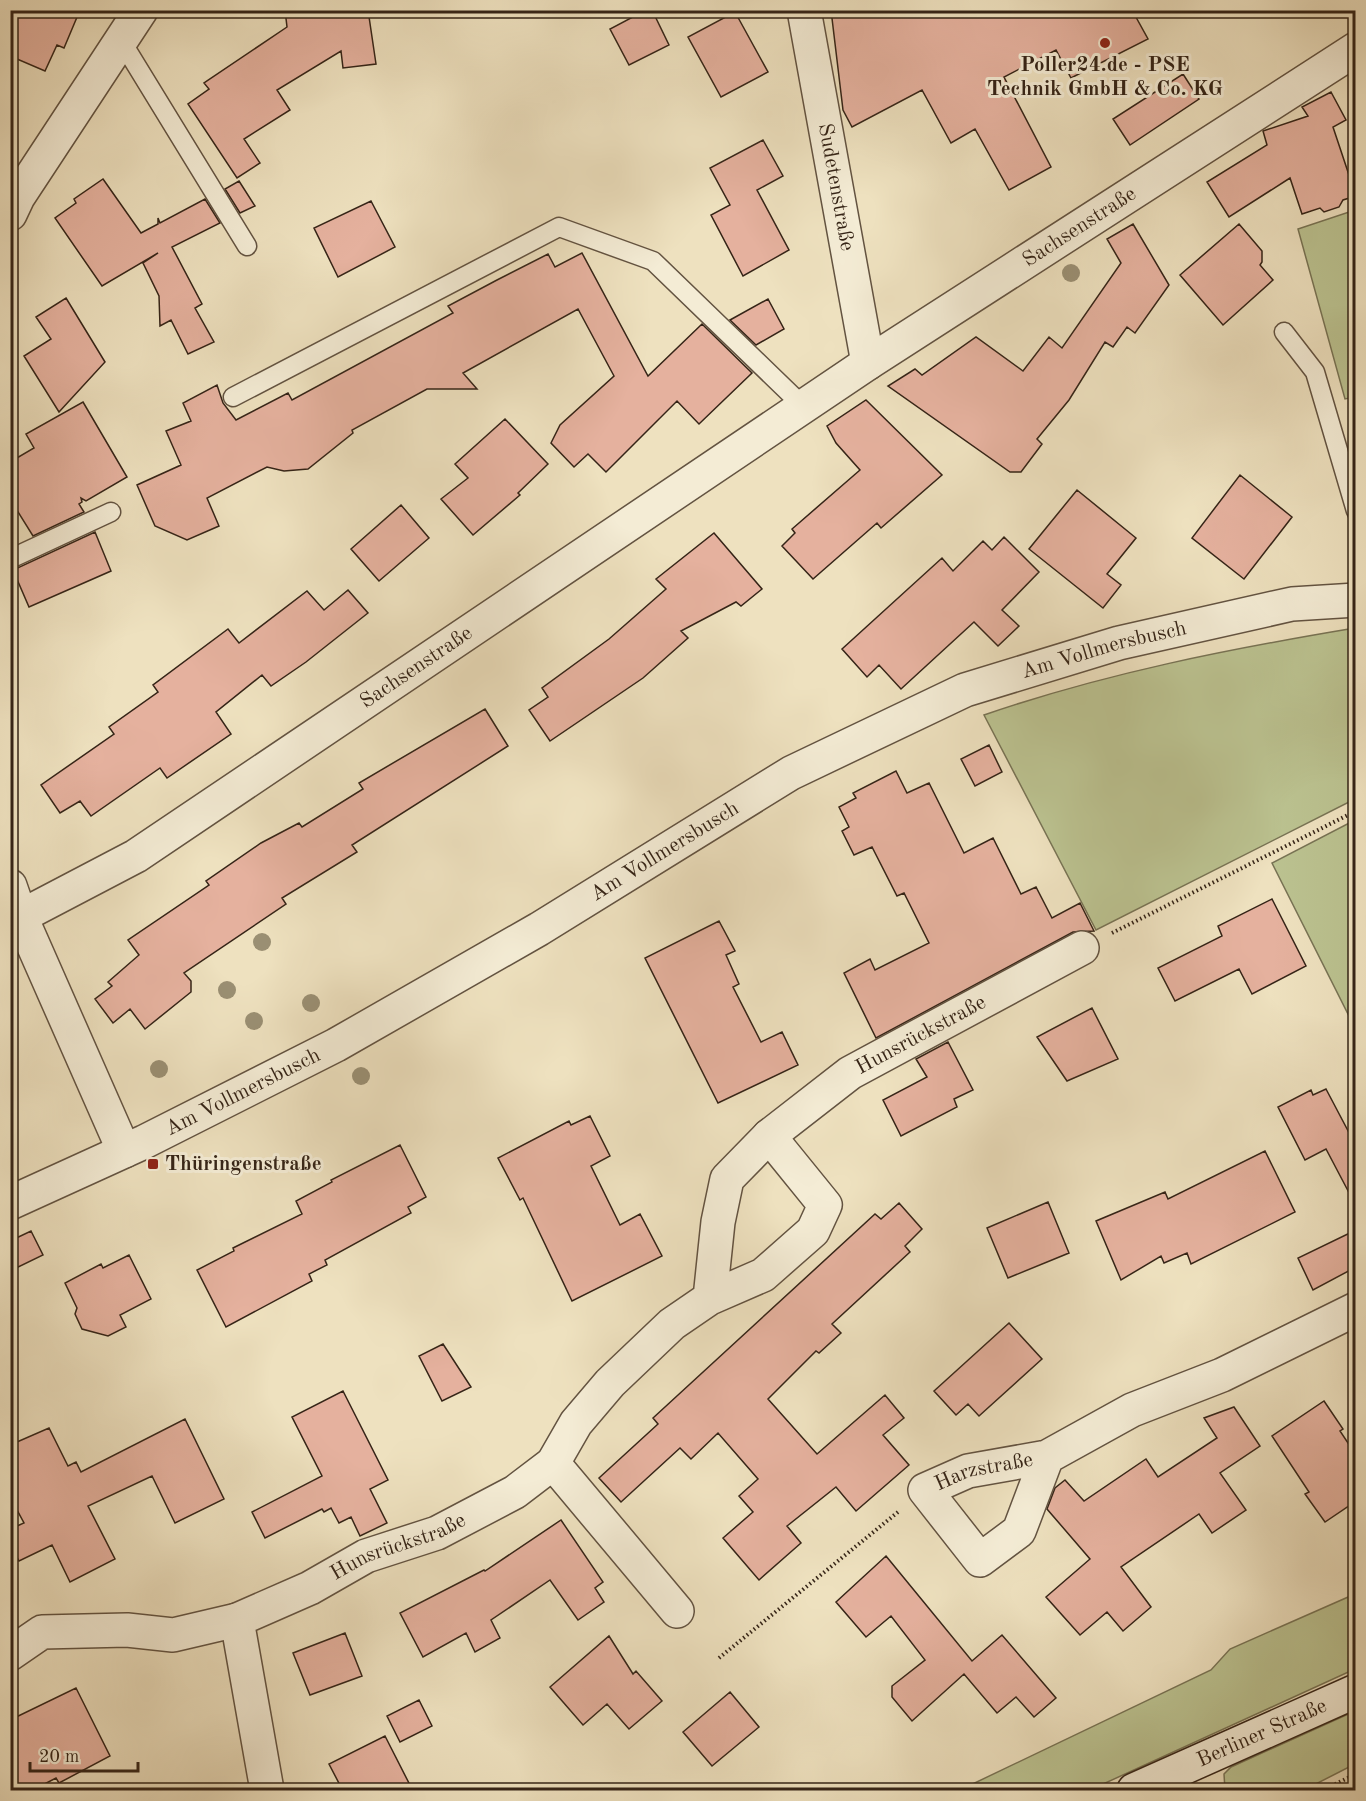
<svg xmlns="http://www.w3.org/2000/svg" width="1366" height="1801" viewBox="0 0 1366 1801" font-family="'Old Standard TT',serif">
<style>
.green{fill:#bbc290;stroke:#787354;stroke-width:1.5}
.building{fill:#e5b19e;stroke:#352417;stroke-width:1.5}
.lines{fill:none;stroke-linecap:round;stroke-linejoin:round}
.lane-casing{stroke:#635341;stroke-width:21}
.street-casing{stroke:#635341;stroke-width:36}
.secondary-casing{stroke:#352417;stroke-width:36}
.path{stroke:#352417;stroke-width:4;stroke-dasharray:1.5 3;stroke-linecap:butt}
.lane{stroke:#f4ecd5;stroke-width:18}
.street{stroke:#f4ecd5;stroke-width:33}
.secondary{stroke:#f4ecd5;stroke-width:33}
.tree{fill:#9a8f73}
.poi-dot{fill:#8f2418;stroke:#f4ecd5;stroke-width:2}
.labels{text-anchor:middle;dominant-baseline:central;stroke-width:6;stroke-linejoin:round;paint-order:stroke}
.poi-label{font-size:21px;font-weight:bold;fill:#352417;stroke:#f4ecd5}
.street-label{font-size:21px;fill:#352417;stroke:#f4ecd5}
</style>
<rect width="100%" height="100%" fill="#eee1bf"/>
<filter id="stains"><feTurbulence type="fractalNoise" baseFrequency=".00333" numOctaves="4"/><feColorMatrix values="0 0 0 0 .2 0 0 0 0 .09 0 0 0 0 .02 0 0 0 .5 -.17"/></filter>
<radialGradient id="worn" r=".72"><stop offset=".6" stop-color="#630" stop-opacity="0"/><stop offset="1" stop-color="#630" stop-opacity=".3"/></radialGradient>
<path class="green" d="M1355,210V397L1345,399L1298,229Z
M1355,628V799L1096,930L984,715C1106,673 1229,649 1355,628Z
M1355,820V1028L1272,863Z
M1355,1594V1669L1090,1790H960L1211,1670L1230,1649Z
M1355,1711V1764L1304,1790H1225L1224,1774L1231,1767Z"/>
<path class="building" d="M10,10H80L64,48L57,45L45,71L10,56Z
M285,10H368L376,64L343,68L341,51L277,90L290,110L244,139L260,163L237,178L188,104L209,89L204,83L287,27Z
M646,10H652L669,45L629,65L610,29Z
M831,10H1132L1148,39L1071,78L1056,50L1004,77L1051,167L1009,190L975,129L951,143L922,90L852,127L843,110Z
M735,12L768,72L721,97L688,37Z
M1183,74L1199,99L1130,145L1113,119Z
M1331,92L1346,120L1333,127L1356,196L1343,200L1339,207L1324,212L1320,208L1302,214L1290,178L1229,217L1207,182L1267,145L1263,131L1308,116L1302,107Z
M763,140L783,176L757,190L789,250L743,276L711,215L730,205L710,168Z
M103,179L141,233L158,224V218L160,223L205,199L220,223L172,247L202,304L195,308L214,342L188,354L171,320L160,326L159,296L143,263L158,253L102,286L55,218L76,203L74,199Z
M239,181L255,206L240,213L225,189Z
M371,201L395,247L338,277L314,228Z
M1133,224L1169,285L1135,333L1127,327L1113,347L1105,342L1069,400L1037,439L1042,444L1021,472H1010L888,386L915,369L922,375L976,337L1023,371L1049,337L1062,348L1121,263L1107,239Z
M1239,224L1262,251V262L1260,265L1273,280L1223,325L1180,275Z
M582,253L648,376L702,324L752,373L699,424L677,401L606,472L588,454L574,467L551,443L560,425L614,376L578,309L463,373L477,389H427L352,430L353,433L308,469L284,471L267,467L207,498L219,526L187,540L155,526L137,485L181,465L166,431L191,421L183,403L217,385L223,403L236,420L288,393L292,400L453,313L448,306L497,280L548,254L555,267Z
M66,298L105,362L59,412L24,356L51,339L36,317Z
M768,299L784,329L756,345L730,320Z
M866,400L942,475L881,528L877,523L813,579L782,546L795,533L792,529L860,470L836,443L827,426Z
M83,402L127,477L86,501L81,498L82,502L79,504L84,512L33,536L10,499V462L34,448L26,434Z
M505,419L548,464L518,493L520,495L473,535L441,499L468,478L455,464Z
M1240,475L1292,517L1244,579L1192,538Z
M1077,490L1136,538L1107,574L1121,585L1103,608L1029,549Z
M401,505L429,538L379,581L351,549Z
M95,532L111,571L29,607L13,570Z
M714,533L762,589L741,606L736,602L681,631L688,638L643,678L550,741L529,710L548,697L542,688L609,639L666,589L656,579Z
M1004,537L1039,572L1002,610L1019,626L998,646L974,622L901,689L879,665L867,677L842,649L942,558L953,571L983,541L992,550Z
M348,590L368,613L306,662L271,686L262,675L216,712L231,734L167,778L160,768L91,816L80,801L60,813L41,785L114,734L109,727L158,692L153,685L228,629L239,643L307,591L324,610Z
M485,709L508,746L352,845L357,852L282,898L286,904L184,973L191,981V992L145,1029L130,1009L113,1023L95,999L112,986L108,982L139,955L128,940L209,885L206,881L261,843L299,823L302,827L363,789L359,783Z
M989,745L1002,772L975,786L961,759Z
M896,771L907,793L929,783L964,853L993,838L1021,894L1036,887L1052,918L1080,903L1094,931L1073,932L876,1038L844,973L870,959L875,970L929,943L904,893L897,896L872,847L854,855L842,831L849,827L839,807L856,798L853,793Z
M1272,899L1306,966L1252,994L1239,969L1175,1001L1158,968L1222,936L1218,926Z
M719,921L735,951L726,955L739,984L733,987L761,1042L782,1032L798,1065L718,1103L645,958Z
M1092,1008L1118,1059L1067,1081L1037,1037Z
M948,1042L973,1090L954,1099L957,1107L901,1136L883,1100L927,1077L916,1059Z
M1326,1089L1356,1146V1206L1326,1149L1305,1160L1278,1107L1311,1090L1313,1095Z
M590,1116L610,1156L591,1166L620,1225L640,1214L662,1256L572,1301L523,1198L520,1200L498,1158L569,1121L571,1125Z
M400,1145L426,1197L408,1207L411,1213L325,1260L327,1265L309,1274L312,1281L226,1327L197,1270L234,1251L233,1248L302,1214L296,1201L332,1182L331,1180Z
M1265,1151L1295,1212L1191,1264L1187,1253L1164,1263L1161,1256L1121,1280L1096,1221L1165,1192L1168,1199Z
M1048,1202L1069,1253L1008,1278L987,1228Z
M899,1203L922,1229L905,1246L910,1252L832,1324L841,1333L819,1353L816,1351L768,1399L817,1454L885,1395L904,1418L883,1435L909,1465L856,1511L836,1487L787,1526L801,1543L759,1580L723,1538L753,1512L739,1496L758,1479L718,1433L691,1459L680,1448L621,1502L599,1478L658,1424L653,1418L875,1214L881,1219Z
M1356,1230V1267L1313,1290L1298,1258Z
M31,1231L43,1255L10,1271V1241Z
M129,1255L151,1299L120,1315L126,1327L108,1336L82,1329L75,1314L77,1308L65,1283L101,1264L103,1268Z
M1009,1323L1042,1359L979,1416L968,1404L956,1415L934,1391Z
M443,1344L471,1387L442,1401L419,1356Z
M343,1391L388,1480L370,1489L387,1523L360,1536L351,1517L339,1523L331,1508L324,1512L322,1509L265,1538L252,1512L322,1476L292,1417Z
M1324,1401L1343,1429L1340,1431L1356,1455V1501L1325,1522L1305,1494L1309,1492L1272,1436Z
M1234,1407L1260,1446L1220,1473L1246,1510L1212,1533L1199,1514L1121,1567L1151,1607L1123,1631L1107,1612L1080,1635L1046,1597L1090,1559L1047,1509L1055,1488L1065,1480L1084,1501L1146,1459L1158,1477L1217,1438L1204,1418Z
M185,1419L224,1499L175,1523L152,1476L88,1506L115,1559L70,1582L52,1545L19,1561L10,1544V1529L24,1523L10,1497V1445L49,1428L68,1466L76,1462L81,1472Z
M561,1520L603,1582L595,1588L604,1602L578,1620L550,1580L491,1620L500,1638L475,1652L466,1633L423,1657L400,1613L484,1570L485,1571Z
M886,1556L972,1661L1002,1635L1056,1698L1034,1717L1016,1697L997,1713L964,1674L912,1721L892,1697V1686L925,1660L891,1616L866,1637L836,1602Z
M345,1633L362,1676L310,1695L293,1653Z
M609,1636L633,1674L636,1671L662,1701L629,1729L607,1704L583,1725L550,1687Z
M76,1688L110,1756L59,1783L56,1778L31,1791H10V1720Z
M730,1692L759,1727L712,1766L683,1732Z
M419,1700L432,1726L400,1742L387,1716Z
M385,1736L413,1791H343L329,1764Z"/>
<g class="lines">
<g class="lane-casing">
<path id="lane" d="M122,42L247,246
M1284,332L1315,372L1356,511
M233,397L559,227L653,261L804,407
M10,559L111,512"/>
</g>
<g class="street-casing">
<g id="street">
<path id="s1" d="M804,10L868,363"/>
<path d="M10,214L18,197L141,10"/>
<path d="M10,886L20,915L124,1151"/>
<path id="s2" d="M10,922L136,856L868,363L1356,49"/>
<path id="s3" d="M769,1136L850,1073L1082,948"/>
<path id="s4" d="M10,1203L144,1142L336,1045L539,929L791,773L965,690L1119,643L1292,604L1356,600"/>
<path id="s5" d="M1047,1457L1019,1531L980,1560L925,1490L968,1471L1047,1457L1132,1410L1222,1375L1356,1309"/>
<path d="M553,1463L677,1611"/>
<path d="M10,1654L42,1632L127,1630L173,1635L237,1620"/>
<path id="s6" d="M267,1790L237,1620L310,1588L366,1556L437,1533L515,1492L553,1463L576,1423L610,1383L672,1324L710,1298L763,1275L813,1231L825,1205L769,1136L727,1179L718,1222L710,1298"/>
</g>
</g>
<g class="secondary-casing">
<g id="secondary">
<path id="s7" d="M1134,1790L1356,1691"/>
</g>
</g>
<path class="path" d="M1112,933L1356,811
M719,1658L898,1512
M1323,1790L1356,1774"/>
<use href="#lane" class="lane"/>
<use href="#street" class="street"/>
<use href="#secondary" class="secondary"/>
</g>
<g class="tree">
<circle cx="1071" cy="273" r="9"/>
<circle cx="262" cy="942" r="9"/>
<circle cx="227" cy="990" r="9"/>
<circle cx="311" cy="1003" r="9"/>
<circle cx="254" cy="1021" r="9"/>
<circle cx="159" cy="1069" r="9"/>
<circle cx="361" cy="1076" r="9"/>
</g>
<g class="poi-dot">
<circle cx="1105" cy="43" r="6"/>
<rect x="147" y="1158" width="12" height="12" rx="3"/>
</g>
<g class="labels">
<g class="poi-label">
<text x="1105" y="65">Poller24.de - PSE<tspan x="1105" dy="24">Technik GmbH &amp; Co. KG</tspan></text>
<text x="165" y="1164" text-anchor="start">Thüringenstraße</text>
</g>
<g class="street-label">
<text stroke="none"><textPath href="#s1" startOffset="180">Sudetenstraße</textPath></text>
<text stroke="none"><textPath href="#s2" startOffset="1276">Sachsenstraße</textPath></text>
<text stroke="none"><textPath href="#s4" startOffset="1230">Am Vollmersbusch</textPath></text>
<text stroke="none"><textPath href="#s2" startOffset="480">Sachsenstraße</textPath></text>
<text stroke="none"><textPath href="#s4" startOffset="744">Am Vollmersbusch</textPath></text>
<text stroke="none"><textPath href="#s3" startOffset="183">Hunsrückstraße</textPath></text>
<text stroke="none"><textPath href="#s4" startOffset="258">Am Vollmersbusch</textPath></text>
<text stroke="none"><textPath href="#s5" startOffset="279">Harzstraße</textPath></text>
<text stroke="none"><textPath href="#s6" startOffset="350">Hunsrückstraße</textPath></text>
<text stroke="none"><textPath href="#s7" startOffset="140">Berliner Straße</textPath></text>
</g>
</g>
<rect width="1366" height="1801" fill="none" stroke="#eee1bf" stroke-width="36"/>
<rect x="12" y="12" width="1342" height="1777" fill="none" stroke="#352417" stroke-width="3"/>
<rect x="18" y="18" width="1330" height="1765" fill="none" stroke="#352417" stroke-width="1.5"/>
<path d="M30 1762v9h108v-9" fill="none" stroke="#352417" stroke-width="3"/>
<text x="39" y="1762" font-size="18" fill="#352417" stroke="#f4ecd5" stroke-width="4.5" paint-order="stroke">20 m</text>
<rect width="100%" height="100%" filter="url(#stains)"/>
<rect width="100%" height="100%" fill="url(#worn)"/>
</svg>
